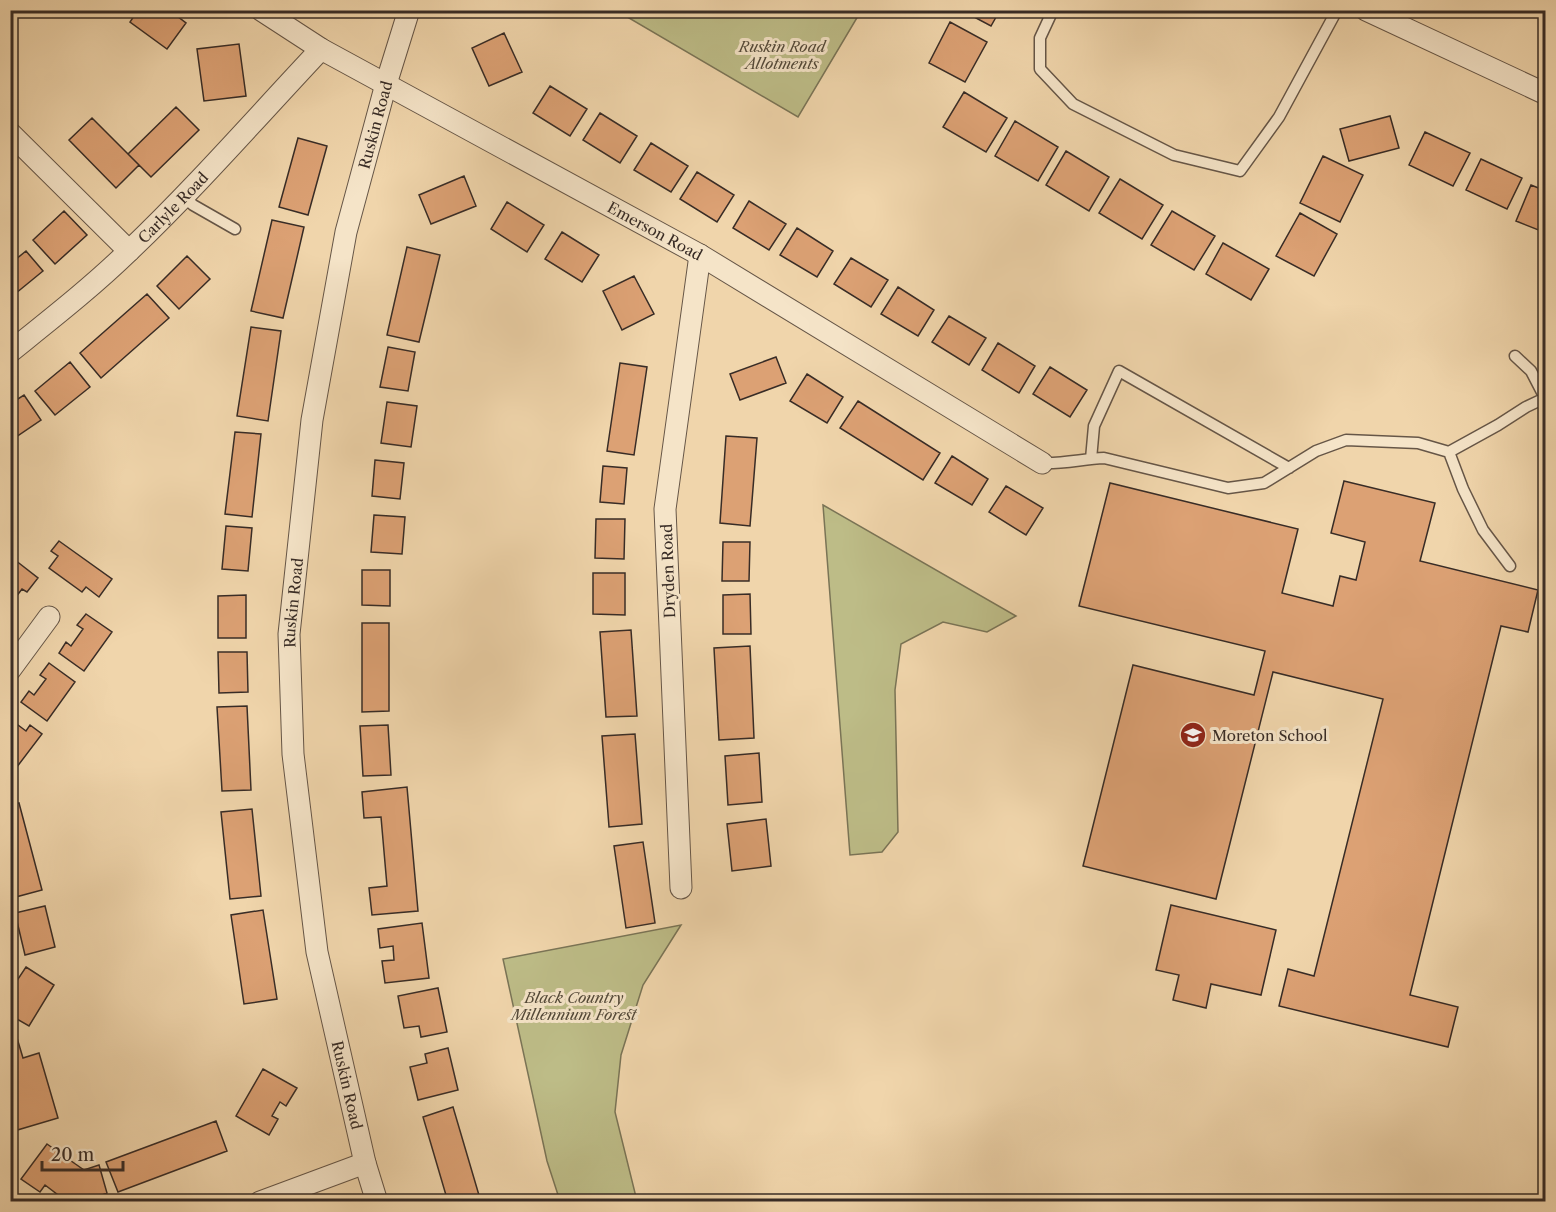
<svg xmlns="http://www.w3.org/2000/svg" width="1556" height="1212" viewBox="0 0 1556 1212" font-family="'Libre Caslon Text',serif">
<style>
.green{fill:#bdbc87;stroke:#7a7456;stroke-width:1.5}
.building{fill:#dca174;stroke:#382c26;stroke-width:1.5}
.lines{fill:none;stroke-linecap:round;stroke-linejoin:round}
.lane-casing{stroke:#665647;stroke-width:13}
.street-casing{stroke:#665647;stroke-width:23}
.lane{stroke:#f5e4c8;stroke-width:10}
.street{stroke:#f5e4c8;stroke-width:21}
.labels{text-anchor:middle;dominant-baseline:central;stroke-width:6;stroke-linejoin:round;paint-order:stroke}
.park-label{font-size:15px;font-style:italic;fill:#534939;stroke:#f5e4c8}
.street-label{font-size:15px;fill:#382c26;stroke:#f5e4c8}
.poi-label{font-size:15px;fill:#382c26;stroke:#f5e4c8;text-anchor:start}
</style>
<rect width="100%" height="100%" fill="#f0d5ab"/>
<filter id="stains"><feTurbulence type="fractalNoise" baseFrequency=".00333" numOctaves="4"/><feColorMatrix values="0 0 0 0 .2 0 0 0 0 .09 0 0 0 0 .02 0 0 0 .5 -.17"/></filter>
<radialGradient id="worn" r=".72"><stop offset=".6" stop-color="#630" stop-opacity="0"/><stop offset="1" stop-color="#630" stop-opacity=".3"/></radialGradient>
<path class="green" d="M617,11L861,10V11L798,117Z
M823,505L1016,616L987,632L943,622L901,644L895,690L898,832L882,852L850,855Z
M681,925L643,985L621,1055L615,1112L637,1201H560L547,1161L503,959Z"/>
<path class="building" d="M138,10H169L186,23L167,49L130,22Z
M961,10H1000L991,26Z
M950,22L987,42L965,82L929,63Z
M504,33L522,72L489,86L472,48Z
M239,44L246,96L204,101L197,49Z
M550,86L587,109L570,136L533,113Z
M964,92L1007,118L986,152L943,127Z
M176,107L199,130L151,177L128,154Z
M600,113L637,136L620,163L583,140Z
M1390,116L1399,148L1349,161L1340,129Z
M92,118L139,165L116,188L69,140Z
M1015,121L1058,147L1038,181L995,156Z
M1425,132L1470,153L1453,186L1409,165Z
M298,138L327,146L308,215L279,207Z
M651,143L688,166L671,192L634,170Z
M1066,151L1109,177L1089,211L1046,185Z
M1323,156L1363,175L1340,222L1300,203Z
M1481,159L1522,178L1507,209L1466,190Z
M697,172L734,195L717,222L680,199Z
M464,176L476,206L431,224L419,195Z
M1120,179L1163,205L1142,239L1099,213Z
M1531,185L1546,191V233L1516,221Z
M749,201L786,224L769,250L733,228Z
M507,202L544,225L527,252L491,229Z
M64,211L87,235L55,264L33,240Z
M1172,211L1215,236L1194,270L1151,245Z
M1300,213L1337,234L1314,276L1276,256Z
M272,220L304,227L283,318L251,311Z
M797,228L833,251L817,277L780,255Z
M562,232L599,255L582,282L545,259Z
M1223,243L1269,269L1251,300L1206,274Z
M407,247L440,255L419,342L387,335Z
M26,251L43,271L10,298V264Z
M187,256L210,279L179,309L157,286Z
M851,258L888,280L871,307L834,284Z
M634,276L654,314L622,330L603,291Z
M898,287L934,310L918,336L881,314Z
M147,294L169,318L101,378L80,353Z
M949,316L986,338L969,365L932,342Z
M251,327L281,331L268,421L237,416Z
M998,343L1035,366L1019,393L982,370Z
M388,347L415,352L408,391L380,387Z
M776,357L786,383L740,400L730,374Z
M70,362L90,387L55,415L35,391Z
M620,363L647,367L634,455L607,451Z
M1050,367L1087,390L1070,417L1033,394Z
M807,374L843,397L827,423L790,401Z
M24,395L41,420L10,441V404Z
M858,401L940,453L923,480L840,428Z
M387,402L417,406L411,447L381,443Z
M235,432L261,434L252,517L225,514Z
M726,436L757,438L750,526L720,523Z
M952,456L988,479L972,505L935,483Z
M375,460L404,463L400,499L372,496Z
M603,466L627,468L624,504L600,502Z
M1344,481L1435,503L1420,561L1538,590L1528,632L1501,626L1410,995L1458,1007L1448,1047L1279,1006L1288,969L1314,976L1383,699L1273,672L1216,899L1083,866L1133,665L1254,695L1265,651L1079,606L1110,483L1298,529L1282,593L1333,606L1340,576L1356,580L1365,542L1331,533Z
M1006,486L1043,508L1026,535L989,512Z
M374,515L405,517L402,554L371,552Z
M596,519H625L624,559L595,558Z
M226,526L252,528L248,571L222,569Z
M59,541L112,579L99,597L86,587L82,592L49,568L58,556L51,551Z
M723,542H750L749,581H722Z
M15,560L38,578L27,592L22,589L12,602L17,605L10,613V566Z
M362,570H390V606L362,605Z
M593,573H625V615L593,614Z
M750,594L751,634H723V595Z
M246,595V638H218V596Z
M86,614L112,632L84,671L59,653L66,642L71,646L83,629L77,625Z
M362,623H389V711L362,712Z
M631,630L637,716L606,717L600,632Z
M750,646L754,738L719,740L714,648Z
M218,652H247L248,692L219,693Z
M49,663L75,682L47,721L21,702L29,691L34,695L46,679L40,675Z
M247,706L251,790L222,791L217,707Z
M18,725L26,731L30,725L42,734L10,776V734Z
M388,725L391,775L363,776L360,726Z
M635,734L642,824L609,827L602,736Z
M759,753L762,802L728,805L725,756Z
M407,787L418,911L372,915L369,888L387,886L381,817L364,818L362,792Z
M19,803L42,890L12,898L10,893V805Z
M252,809L261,896L230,899L221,812Z
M766,819L771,866L732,871L727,824Z
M643,842L655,923L626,928L614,846Z
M1171,905L1276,930L1261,995L1211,984L1206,1008L1173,1000L1179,975L1156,970Z
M45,906L55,947L25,955L15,913Z
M263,910L277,999L244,1004L231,915Z
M422,923L429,978L385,983L382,961L394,960L393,946L380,948L378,929Z
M26,967L54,985L29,1026L10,1015V991Z
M438,988L447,1032L421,1037L419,1026L404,1028L398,996Z
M17,1038L23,1058L39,1053L58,1118L14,1131L10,1119V1040Z
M448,1048L458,1090L418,1100L410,1067L427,1063L425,1054Z
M263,1069L297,1088L286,1106L280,1102L272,1116L278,1119L269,1135L236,1116Z
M453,1107L481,1202H448L423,1117Z
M216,1121L227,1151L118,1192L106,1162Z
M47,1144L84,1170L99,1165L107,1193L85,1202H62L56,1198L58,1195L45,1185L40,1192L21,1179Z"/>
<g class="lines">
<g class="lane-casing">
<path id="lane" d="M1053,10L1040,38V69L1073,104L1174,155L1240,171L1279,117L1337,10
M183,196L193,205L235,229
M1449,452L1498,425L1526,407L1545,398L1531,371L1515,356
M1091,459L1094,426L1119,371L1289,468
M1042,463C1063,464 1083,459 1104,458L1228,488L1264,483L1316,451L1346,440L1418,443L1449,452L1463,489L1483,530L1510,566"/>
</g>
<g class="street-casing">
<g id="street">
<path id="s1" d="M261,10L321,49L700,255L1042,463"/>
<path d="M1366,10L1546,94"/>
<path d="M10,133L129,251"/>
<path id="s2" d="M10,352C51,319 92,287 129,251C196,187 258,116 321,49"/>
<path d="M10,670L49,617"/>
<path d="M681,888L665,509L700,255"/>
<path d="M260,1202L365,1163"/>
<path id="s3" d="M377,1202L365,1163L317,952L293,754L289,634L312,420L346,232L386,84L409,10"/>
</g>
</g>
<use href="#lane" class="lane"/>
<use href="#street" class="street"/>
</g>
<defs>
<g id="school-disc" transform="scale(1.35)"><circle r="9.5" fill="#8f2418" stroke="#f5e4c8"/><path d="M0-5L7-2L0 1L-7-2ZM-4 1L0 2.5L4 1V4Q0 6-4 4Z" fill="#fff"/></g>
</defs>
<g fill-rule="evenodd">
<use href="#school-disc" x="1193" y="735"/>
</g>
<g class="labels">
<g class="park-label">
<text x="782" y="46">Ruskin Road<tspan x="782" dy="17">Allotments</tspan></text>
<text x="574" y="997">Black Country<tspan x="574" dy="17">Millennium Forest</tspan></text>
</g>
<g class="street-label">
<text stroke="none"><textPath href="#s3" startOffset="1094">Ruskin Road</textPath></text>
<text stroke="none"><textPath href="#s2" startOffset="218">Carlyle Road</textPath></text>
<text stroke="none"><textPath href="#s1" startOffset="452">Emerson Road</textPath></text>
<text transform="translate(668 571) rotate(-92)">Dryden Road</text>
<text stroke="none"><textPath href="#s3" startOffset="608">Ruskin Road</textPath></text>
<text transform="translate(347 1085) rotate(77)">Ruskin Road</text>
</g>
<g class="poi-label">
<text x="1212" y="735">Moreton School</text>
</g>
</g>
<rect width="1556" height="1212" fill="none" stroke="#f0d5ab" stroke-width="36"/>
<rect x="12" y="12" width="1532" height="1188" fill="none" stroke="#382c26" stroke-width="3"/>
<rect x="18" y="18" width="1520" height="1176" fill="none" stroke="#382c26" stroke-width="1.5"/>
<path d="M42 1161v9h81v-9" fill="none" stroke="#382c26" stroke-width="3"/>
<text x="51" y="1161" font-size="18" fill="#382c26" stroke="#f5e4c8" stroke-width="4.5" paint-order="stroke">20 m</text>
<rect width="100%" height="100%" filter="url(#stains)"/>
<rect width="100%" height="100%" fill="url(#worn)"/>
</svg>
